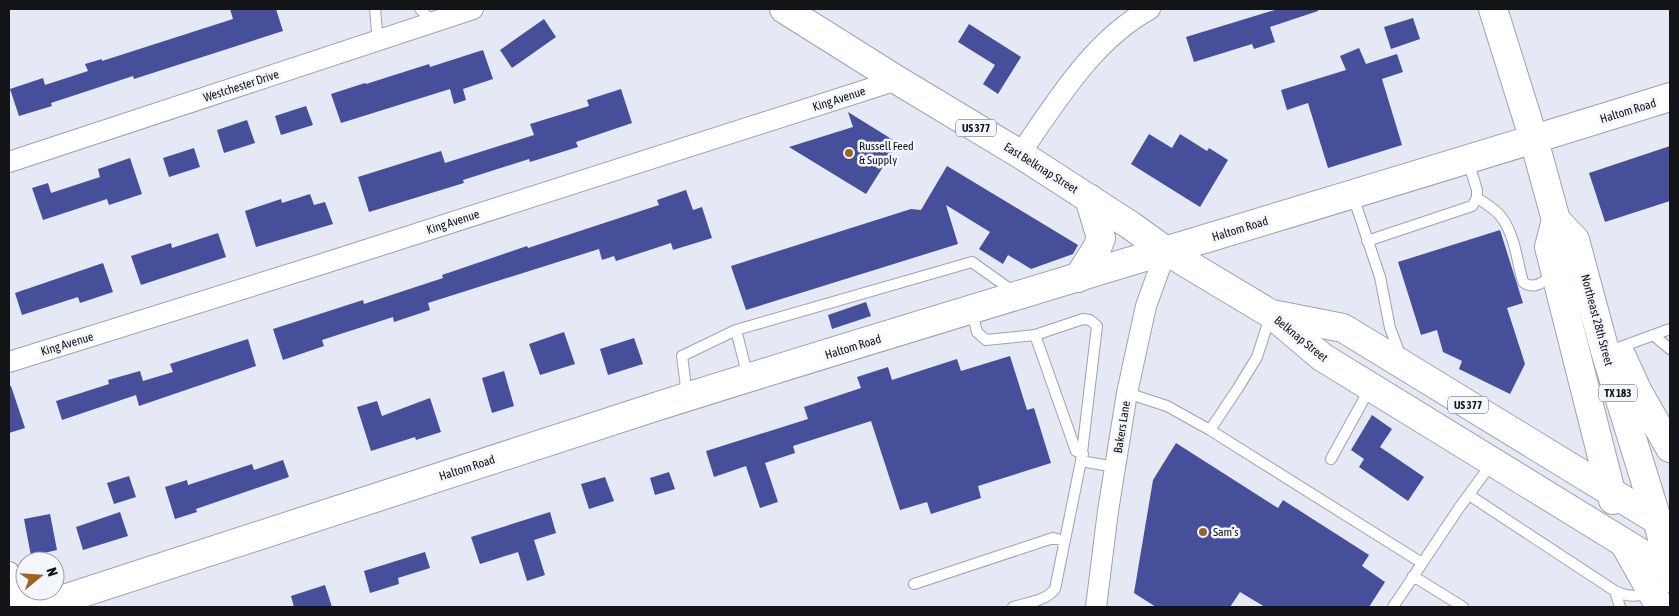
<svg xmlns="http://www.w3.org/2000/svg" width="1679" height="616" viewBox="0 0 1679 616" font-family="'Asap Condensed',sans-serif">
<style>
.building{fill:#464f9a}
.lines{fill:none;stroke-linecap:round;stroke-linejoin:round}
.lane-casing{stroke:#a0a2ae;stroke-width:12}
.street-casing{stroke:#a0a2ae;stroke-width:22}
.secondary-casing{stroke:#a0a2ae;stroke-width:30}
.primary-casing{stroke:#a0a2ae;stroke-width:30}
.lane{stroke:#fff;stroke-width:10}
.street{stroke:#fff;stroke-width:20}
.secondary{stroke:#fff;stroke-width:28}
.primary{stroke:#fff;stroke-width:28}
.poi-dot{fill:#9c6420;stroke:#f4f6fd;stroke-width:2}
.labels{text-anchor:middle;dominant-baseline:central;stroke-width:5;stroke-linejoin:round;paint-order:stroke}
.shield{fill:#f4f6fd;stroke:#56585d;stroke-width:1}
.shield-label{font-size:11px;font-weight:bold;fill:#131418}
.street-label{font-size:12px;fill:#131418;stroke:#f4f6fd}
.poi-label{font-size:12px;fill:#131418;stroke:#f4f6fd;text-anchor:start}
</style>
<rect width="100%" height="100%" fill="#e5e8f5"/>
<path class="building" d="M230,9H276L283,31L134,79L133,76L51,103L52,106L19,116L10,89L43,78L45,85L88,71L85,64L102,59V61L233,19Z
M1278,9H1318V11L1270,27L1275,42L1254,49L1252,44L1194,62L1186,37Z
M1413,18L1420,39L1391,49L1384,27Z
M544,19L556,37L512,68L500,50Z
M969,24L1021,57L998,94L983,84L995,65L958,42Z
M1359,48L1366,64L1397,54L1403,72L1382,79L1402,145L1328,168L1308,103L1287,110L1281,90L1346,70L1340,56Z
M483,50L493,79L463,89L466,100L454,104L450,89L341,123L331,94L365,83L366,84L429,64L430,67Z
M621,89L632,123L576,142L578,147L530,162L529,159L463,180L464,183L369,212L358,177L441,151L445,163L534,135L530,124L589,106L587,100Z
M306,106L313,125L281,135L275,116Z
M848,112L898,143L866,194L789,147L853,127Z
M247,120L255,143L224,153L217,130Z
M1149,134L1172,148L1180,134L1207,151L1209,148L1228,160L1200,207L1131,164Z
M1670,146V201L1605,222L1589,173Z
M194,148L200,167L169,177L163,158Z
M130,158L142,194L109,205L107,199L43,220L32,188L48,183L51,193L100,177L98,169Z
M947,166L1078,245L1073,254L1031,269L1008,255L1003,264L979,249L990,232L946,205L958,244L746,310L731,266L911,209L921,210Z
M686,190L693,210L702,207L712,238L673,250L671,243L616,261L614,256L602,260L599,249L428,303L430,310L394,322L393,317L322,340L324,346L283,360L273,329L363,300L364,304L443,278L442,275L492,258L527,246L528,248L659,205L657,200Z
M310,194L314,205L325,202L333,224L256,247L245,211L281,199L282,203Z
M1500,230L1523,303L1507,308L1525,364L1510,394L1459,369L1462,361L1443,352L1437,330L1421,335L1398,262Z
M218,233L226,257L141,285L131,256L171,243L172,248Z
M103,263L113,292L80,303L78,297L22,315L15,293Z
M866,302L871,316L832,329L828,315Z
M564,332L575,364L540,375L529,344Z
M634,338L643,364L608,375L600,349Z
M248,339L256,366L139,406L136,395L62,420L56,401L109,384L108,380L140,371L143,381L173,372L170,364Z
M1010,356L1027,410L1034,408L1051,463L978,486L981,498L931,514L927,502L900,510L871,421L793,446L795,453L765,463L778,502L760,508L746,466L714,477L706,451L808,419L804,407L861,388L857,377L888,367L892,380L957,359L961,371Z
M504,371L514,406L492,413L482,378Z
M9,386H11L25,428L9,433Z
M430,398L441,432L416,440L415,437L371,451L357,407L377,401L382,416Z
M1372,415L1392,429L1380,447L1424,477L1408,501L1359,467L1364,459L1351,450Z
M1176,443L1278,508L1283,500L1369,555L1362,566L1385,582L1369,607H1265L1240,592L1230,607H1156L1134,593L1153,480Z
M283,460L289,477L196,509L197,512L175,519L165,487L187,480L188,485L252,464L254,470Z
M669,472L675,489L655,495L650,478Z
M129,476L136,497L114,504L107,483Z
M605,477L614,501L589,509L581,484Z
M120,512L128,536L83,550L76,527Z
M550,512L556,533L534,540L545,575L527,581L518,552L480,564L471,537Z
M50,514L57,550L31,556L24,519Z
M425,552L430,568L398,578L399,584L370,593L364,571Z
M325,585L332,607H294L291,596Z"/>
<g class="lines">
<g class="lane-casing">
<path id="lane" d="M375,9L377,31L379,40
M420,9L433,22
M1353,196L1380,277L1390,328L1401,357
M1477,198C1486,204 1496,209 1502,218C1515,236 1517,261 1523,282C1535,291 1543,281 1555,274
M1367,241L1472,206L1477,198V190L1468,161
M972,312L977,332L986,340L1035,335L1076,451L1083,454
M1270,317L1257,357L1238,388L1210,430L1422,563
M1653,335L1670,349
M1618,348L1670,329
M748,377L736,330L972,262L1014,292
M1127,393L1167,406L1210,430
M687,395L682,356L736,330
M1331,459L1370,388
M1081,461L1115,467
M1469,495L1615,591C1635,601 1647,593 1668,587
M1413,576L1463,607
M914,584L1053,538L1065,541
M1615,591L1620,607
M1013,607C1026,603 1046,601 1055,589L1081,461L1097,326L1090,320L1083,319L1035,335
M1393,607L1459,508L1492,463"/>
</g>
<g class="street-casing">
<path id="street" d="M1020,154C1056,102 1093,40 1150,9
M9,162L473,9
M9,362L319,265L897,80
M9,572L21,607
M1096,607L1108,511L1127,393L1146,306L1166,251"/>
</g>
<g class="secondary-casing">
<path id="secondary" d="M1624,543L1660,607
M39,607C243,541 447,473 652,408C990,301 1331,203 1670,97"/>
</g>
<g class="primary-casing">
<path id="primary" d="M784,9L897,80L1020,154L1130,225L1166,251L1271,314L1322,357L1670,571
M1493,9L1534,140L1556,220L1575,240L1605,351L1657,519L1670,569
M1556,220L1549,247L1613,500
M1078,278L1097,248L1101,238L1089,198
M1272,314L1343,328L1665,525
M1622,357L1638,392L1670,448"/>
</g>
<use href="#lane" class="lane"/>
<use href="#street" class="street"/>
<use href="#secondary" class="secondary"/>
<use href="#primary" class="primary"/>
</g>
<g class="poi-dot">
<circle cx="849" cy="153" r="5"/>
<circle cx="1203" cy="532" r="5"/>
</g>
<g class="labels">
<g class="shield">
<rect x="956" y="119.5" width="40" height="17" rx="4"/>
<rect x="1599" y="384.5" width="38" height="17" rx="4"/>
<rect x="1448" y="396.5" width="40" height="17" rx="4"/>
</g>
<g class="shield-label">
<text x="976" y="128">US 377</text>
<text x="1618" y="393">TX 183</text>
<text x="1468" y="405">US 377</text>
</g>
<g class="street-label">
<text transform="translate(241 86) rotate(-18)">Westchester Drive</text>
<text transform="translate(839 99) rotate(-18)">King Avenue</text>
<text transform="translate(1628 111) rotate(-17)">Haltom Road</text>
<text transform="translate(1041 168) rotate(32)">East Belknap Street</text>
<text transform="translate(453 222) rotate(-18)">King Avenue</text>
<text transform="translate(1240 229) rotate(-17)">Haltom Road</text>
<text transform="translate(1597 320) rotate(75)">Northeast 28th Street</text>
<text transform="translate(1301 339) rotate(39)">Belknap Street</text>
<text transform="translate(67 344) rotate(-17)">King Avenue</text>
<text transform="translate(853 347) rotate(-17)">Haltom Road</text>
<text transform="translate(1122 427) rotate(-81)">Bakers Lane</text>
<text transform="translate(467 468) rotate(-18)">Haltom Road</text>
</g>
<g class="poi-label">
<text x="859" y="146">Russell Feed<tspan x="859" dy="14">&amp; Supply</tspan></text>
<text x="1213" y="532">Sam’s</text>
</g>
</g>
<rect width="1679" height="616" fill="none" stroke="#131418" stroke-width="20"/>
<g transform="translate(40 576) rotate(72)"><circle r="24" fill="#f4f6fd" stroke="#9a9ca1"/>
<path d="M0-4L9 19L0 12L-9 19Z" fill="#9c6420"/>
<text y="-8" font-size="14" font-weight="bold" text-anchor="middle" fill="#131418">N</text>
</g>
</svg>
